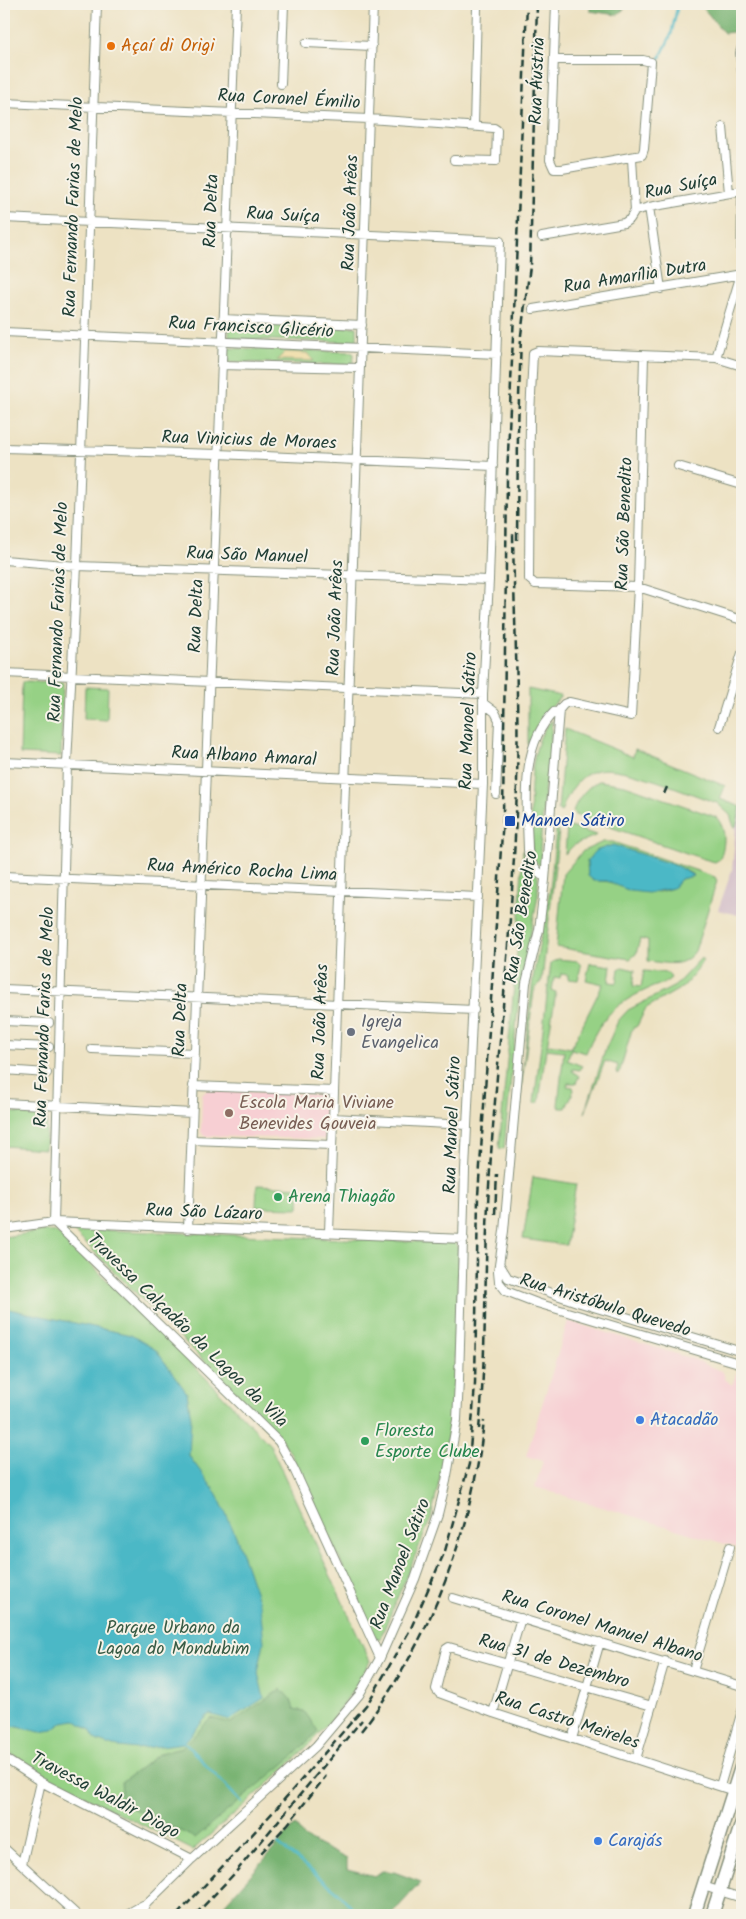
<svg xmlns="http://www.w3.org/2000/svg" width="746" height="1919" viewBox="0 0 746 1919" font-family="Kalam,sans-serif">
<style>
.built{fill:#f7cfd3}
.industrial{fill:#d2bdc7}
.green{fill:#96d185;stroke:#5a875c;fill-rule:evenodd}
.forest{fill:#78b372;stroke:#4c7853}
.sand{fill:#eeda9e;stroke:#868c69}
.water{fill:#4bb8c6;stroke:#357a7d}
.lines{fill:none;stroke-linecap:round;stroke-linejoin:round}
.stream{stroke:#4bb8c6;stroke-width:2.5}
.street-casing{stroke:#86907c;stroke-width:10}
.primary-casing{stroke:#86907c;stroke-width:15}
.street{stroke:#fff;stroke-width:8}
.primary{stroke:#fff;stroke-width:12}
.rail{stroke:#1f3d34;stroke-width:2.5;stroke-dasharray:8 4;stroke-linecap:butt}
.food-dot{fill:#e8710a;stroke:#f7f3e8;stroke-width:2}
.transit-dot{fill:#1a4fb4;stroke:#f7f3e8;stroke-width:2}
.worship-dot{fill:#6b7280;stroke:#f7f3e8;stroke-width:2}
.education-dot{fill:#8d6e63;stroke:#f7f3e8;stroke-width:2}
.leisure-dot{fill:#2e9e5b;stroke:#f7f3e8;stroke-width:2}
.shop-dot{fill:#3f7fe0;stroke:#f7f3e8;stroke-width:2}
.labels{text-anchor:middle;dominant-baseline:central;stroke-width:4;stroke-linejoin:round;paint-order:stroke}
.food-label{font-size:18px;fill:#c56008;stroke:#f7f3e8;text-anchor:start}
.street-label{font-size:18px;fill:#1f3d34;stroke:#f7f3e8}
.transit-label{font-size:18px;fill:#164399;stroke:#f7f3e8;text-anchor:start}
.worship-label{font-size:18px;fill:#5b616d;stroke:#f7f3e8;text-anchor:start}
.education-label{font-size:18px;fill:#785e54;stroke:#f7f3e8;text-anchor:start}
.leisure-label{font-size:18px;fill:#27864d;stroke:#f7f3e8;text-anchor:start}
.shop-label{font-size:18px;fill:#366cbe;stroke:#f7f3e8;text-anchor:start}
.park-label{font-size:18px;fill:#375b44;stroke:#f7f3e8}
</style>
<rect width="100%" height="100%" fill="#f7f3e8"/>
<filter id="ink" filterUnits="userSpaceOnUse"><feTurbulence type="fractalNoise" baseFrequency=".02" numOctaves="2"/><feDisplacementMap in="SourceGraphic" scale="10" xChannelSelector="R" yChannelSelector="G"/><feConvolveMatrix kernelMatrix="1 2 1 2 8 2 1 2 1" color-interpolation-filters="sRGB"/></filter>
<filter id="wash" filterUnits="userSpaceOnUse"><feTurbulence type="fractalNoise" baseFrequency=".0096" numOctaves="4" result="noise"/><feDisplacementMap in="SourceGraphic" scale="20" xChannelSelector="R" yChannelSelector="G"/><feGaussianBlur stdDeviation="1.12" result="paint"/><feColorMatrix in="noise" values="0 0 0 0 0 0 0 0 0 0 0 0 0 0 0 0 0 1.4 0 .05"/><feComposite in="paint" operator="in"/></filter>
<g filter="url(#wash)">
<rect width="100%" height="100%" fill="#ede2c3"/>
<path class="built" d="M207,1090L326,1095L325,1139L204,1136L201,1132L202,1095Z
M568,1321L693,1359L723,1372L725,1379L732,1385L737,1372L742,1374V1549L535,1487L543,1461L526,1456Z"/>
<path class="industrial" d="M742,804V916L718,910L732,870L736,826Z"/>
<path class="green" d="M229,323L357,327V342L229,339Z
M229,348L351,352L354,354L353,363L351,365L229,362L227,361Z
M22,682L63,683L61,756L20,754Z
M85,687L108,688L107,720L84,719Z
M528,689L561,696L545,715L528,745Z
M552,720L549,776L545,782L540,850L542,854L541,867L532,858V853C531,819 524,745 552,720Z
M565,729L633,757L635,749L725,786L720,799L741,807L736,826L734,827L730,815L717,803C690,794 622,764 598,770C578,774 567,795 561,812L558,810Z
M599,781L625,785L716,817C727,829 725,844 720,859L715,862L704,859L575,815L573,811C578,798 586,787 599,781Z
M567,826L597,835L574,845L565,854Z
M556,830L559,831L542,980L534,991L518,1112L533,978L550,889Z
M603,842H613L715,877L717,881L695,951C682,969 668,963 648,961V941L640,939L636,954L630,959L556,947L563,874L583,851ZM613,845L677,866L694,875L681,879L673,888L659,892L620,887L613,882L599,881L588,876L587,861L595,851Z
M523,850L529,865L538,876V895L519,996L504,1149L499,1148L517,953Z
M701,958L703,960L695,973L683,987L646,1008L637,1026L632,1029L619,1074L616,1073L618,1065L605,1061L585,1113L606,1048L618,1021L628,1010L675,986Z
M558,959L578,961L581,966L578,980L568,979V975L561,974L560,978L554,977L552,991L556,992L547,1047L549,1044L571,1048L603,984L586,980L590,963L611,966L609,982L617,983L619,969L622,967L635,970L633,986L641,987L644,971L668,973L671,978C665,984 654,986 646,990C613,1005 600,1019 586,1053L571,1049L567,1060L582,1066L579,1070L573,1069L572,1071L579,1076L576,1083H568L567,1086L573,1087L574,1090L566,1108H560L558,1105L564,1051L546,1049L539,1102L537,1104L534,1103L551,963Z
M4,1112L43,1114L47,1119L45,1149L4,1146Z
M533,1177L576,1184L566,1245L523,1239Z
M257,1185L300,1187L299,1208L256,1207Z
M71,1229L455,1243L459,1248L454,1384L446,1450L431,1518L380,1639L376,1638L290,1452L276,1432Z
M44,1231L56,1232L71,1245L198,1370L270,1445L370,1661C332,1737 256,1793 193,1850L40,1774L4,1749V1237Z"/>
<path class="forest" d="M590,4H630L617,15L590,11Z
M700,4H742V31L724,33Z
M281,1689L291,1700L294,1709L304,1711L318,1731L292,1757L195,1838L120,1802L122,1782L160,1753L182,1748L211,1718L231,1723Z
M295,1825L304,1837L347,1859V1869L375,1876L382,1871L394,1872L421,1882L391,1915H215Z"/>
<path class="sand" d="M285,352L307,353L314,361L277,360Z"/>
<path class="water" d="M613,845L677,866L694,876L681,879L673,888L648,893L630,891L607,881H594L588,876L587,861L595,851Z
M4,1308L131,1335L156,1350L187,1393L191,1418L189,1456L217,1494L236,1536L260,1606L264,1642L258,1673L264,1698L230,1720L209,1714L184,1743L136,1749L113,1746L96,1740L90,1730L75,1720L63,1722L53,1730L40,1732L4,1724Z"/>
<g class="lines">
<path class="stream" d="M658,62L671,35L678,4
M183,1741L242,1803
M278,1844L338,1892L358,1915"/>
</g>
</g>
<g filter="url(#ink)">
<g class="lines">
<g class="street-casing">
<path id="street" d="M306,43L372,46
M742,46L740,53L742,73
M554,60H643L651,62L644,149L642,155L562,169H554L550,160L556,4
M281,84L284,4
M4,103L369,119L494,128L497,130L496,161L454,160
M474,126L477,7
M723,127L729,193
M632,158L635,211
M649,207L661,289
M4,218L500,241L489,580L483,694V784L465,1170L459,1380L457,1420L446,1481L438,1514L415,1579L380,1658L359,1695L316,1746L192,1859L147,1903L138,1915
M542,237L624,223L630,219L635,211L649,207L742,191
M533,309L742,274
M223,319L362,325
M4,332L497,354
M644,356L638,587L631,716L569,702L564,704L559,710L545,880L539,930L526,983L504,1231L498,1272L499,1282L506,1291L537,1303L742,1364
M716,358L741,274L742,191
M221,365L360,368
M742,366L716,358L538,351L533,353L530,416L529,579L535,584L638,587L742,620
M4,448L218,454L493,466
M678,466L742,485
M4,560L77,566L489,580
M4,673L483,694
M483,703L495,712L499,720L496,794
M719,727L742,653
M4,762L483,784
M541,875L530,861L528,850C527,805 519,746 554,712
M4,876L478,897
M4,989L474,1010
M4,1021L49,1023
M4,1045L49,1047
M92,1049L195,1053
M4,1070L47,1073
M193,1086L334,1091
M4,1103L192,1113
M333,1118L467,1125
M191,1140L332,1145
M54,1222L67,764L77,566L97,4
M54,1222L279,1442L294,1469L380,1658
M4,1229L54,1222L464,1239
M188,1229L236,4
M329,1232L373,4
M500,1265L508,1278L577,1302L742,1352
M453,1598L742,1686
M693,1671L730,1547
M652,1706L449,1647L446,1649L436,1689L439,1693L493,1713L734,1791
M493,1713L521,1618
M572,1739L600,1642
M4,1758L41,1782L192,1859
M636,1759L665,1661
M720,1786L742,1711
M4,1848L77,1915
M22,1864L41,1782
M703,1886L742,1898
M125,1915L143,1905"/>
</g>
<g class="primary-casing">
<path id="primary" d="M694,1915L742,1764
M712,1915L742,1822"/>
</g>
<use href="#street" class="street"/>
<use href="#primary" class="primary"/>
<path class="rail" d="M517,540L518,430L521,335L530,266L537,4
M664,794L667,787
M495,1214L497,1174
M479,1429C487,1348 484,1267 489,1186C497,1051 514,916 517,781C519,698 514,616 513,533
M361,1731C430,1643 472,1532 484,1421
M261,1853L288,1824L326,1776
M177,1915L275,1810L368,1703L411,1628L445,1551L469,1464L475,1384L478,1196L503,818L507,478L527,4
M195,1915L235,1873L362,1720"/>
</g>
</g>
<circle class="food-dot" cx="111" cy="46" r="5"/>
<rect class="transit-dot" x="504" y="815" width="12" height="12" rx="2.5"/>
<circle class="worship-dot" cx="351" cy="1032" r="5"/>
<circle class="education-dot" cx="229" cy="1113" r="5"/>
<g class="leisure-dot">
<circle cx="278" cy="1197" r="5"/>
<circle cx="365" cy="1441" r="5"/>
</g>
<g class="shop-dot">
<circle cx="640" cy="1420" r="5"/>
<circle cx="598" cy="1841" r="5"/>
</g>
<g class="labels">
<g class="food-label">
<text x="121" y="46">Açaí di Origi</text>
</g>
<g class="street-label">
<text transform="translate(538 81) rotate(-88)">Rua Áustria</text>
<text transform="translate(289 100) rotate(3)">Rua Coronel Émilio</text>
<text transform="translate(681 187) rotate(-11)">Rua Suíça</text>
<text transform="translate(74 207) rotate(-88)">Rua Fernando Farias de Melo</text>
<text transform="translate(212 211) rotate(-88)">Rua Delta</text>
<text transform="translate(351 213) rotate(-88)">Rua João Arêas</text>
<text transform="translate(283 216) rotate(3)">Rua Suíça</text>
<text transform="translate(635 277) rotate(-9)">Rua Amarília Dutra</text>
<text transform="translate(251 328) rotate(3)">Rua Francisco Glicério</text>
<text transform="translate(249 441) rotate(2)">Rua Vinicius de Moraes</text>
<text transform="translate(625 524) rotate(-88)">Rua São Benedito</text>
<text transform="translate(247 556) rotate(2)">Rua São Manuel</text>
<text transform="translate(59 612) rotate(-88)">Rua Fernando Farias de Melo</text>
<text transform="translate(197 616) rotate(-88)">Rua Delta</text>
<text transform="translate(336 618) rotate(-88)">Rua João Arêas</text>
<text transform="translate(469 721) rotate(-88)">Rua Manoel Sátiro</text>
<text transform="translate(244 757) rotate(3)">Rua Albano Amaral</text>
<text transform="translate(242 871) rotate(3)">Rua Américo Rocha Lima</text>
<text transform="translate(522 917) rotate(-81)">Rua São Benedito</text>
<text transform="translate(45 1017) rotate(-88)">Rua Fernando Farias de Melo</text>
<text transform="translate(181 1020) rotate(-88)">Rua Delta</text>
<text transform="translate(321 1022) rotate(-88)">Rua João Arêas</text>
<text transform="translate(453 1125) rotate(-88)">Rua Manoel Sátiro</text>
<text transform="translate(204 1213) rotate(2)">Rua São Lázaro</text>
<text transform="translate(605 1306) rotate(17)">Rua Aristóbulo Quevedo</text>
<text transform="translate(187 1331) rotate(44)">Travessa Calçadão da Lagoa da Vila</text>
<text transform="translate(401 1564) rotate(-69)">Rua Manoel Sátiro</text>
<text transform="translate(602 1627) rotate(17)">Rua Coronel Manuel Albano</text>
<text transform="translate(554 1662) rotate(16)">Rua 31 de Dezembro</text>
<text transform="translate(567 1721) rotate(18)">Rua Castro Meireles</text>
<text transform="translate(105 1796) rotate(28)">Travessa Waldir Diogo</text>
</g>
<g class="transit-label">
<text x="521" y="821">Manoel Sátiro</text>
</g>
<g class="worship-label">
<text x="361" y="1022">Igreja<tspan x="361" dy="21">Evangelica</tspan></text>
</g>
<g class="education-label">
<text x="239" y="1103">Escola Maria Viviane<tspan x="239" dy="21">Benevides Gouveia</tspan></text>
</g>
<g class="leisure-label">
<text x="288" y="1197">Arena Thiagão</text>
<text x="375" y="1431">Floresta<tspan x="375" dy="21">Esporte Clube</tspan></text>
</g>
<g class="shop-label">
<text x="650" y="1420">Atacadão</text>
<text x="608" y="1841">Carajás</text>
</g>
<g class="park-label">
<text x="173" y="1628">Parque Urbano da<tspan x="173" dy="21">Lagoa do Mondubim</tspan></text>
</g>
</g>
<rect width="746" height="1919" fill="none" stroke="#f7f3e8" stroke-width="20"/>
</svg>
